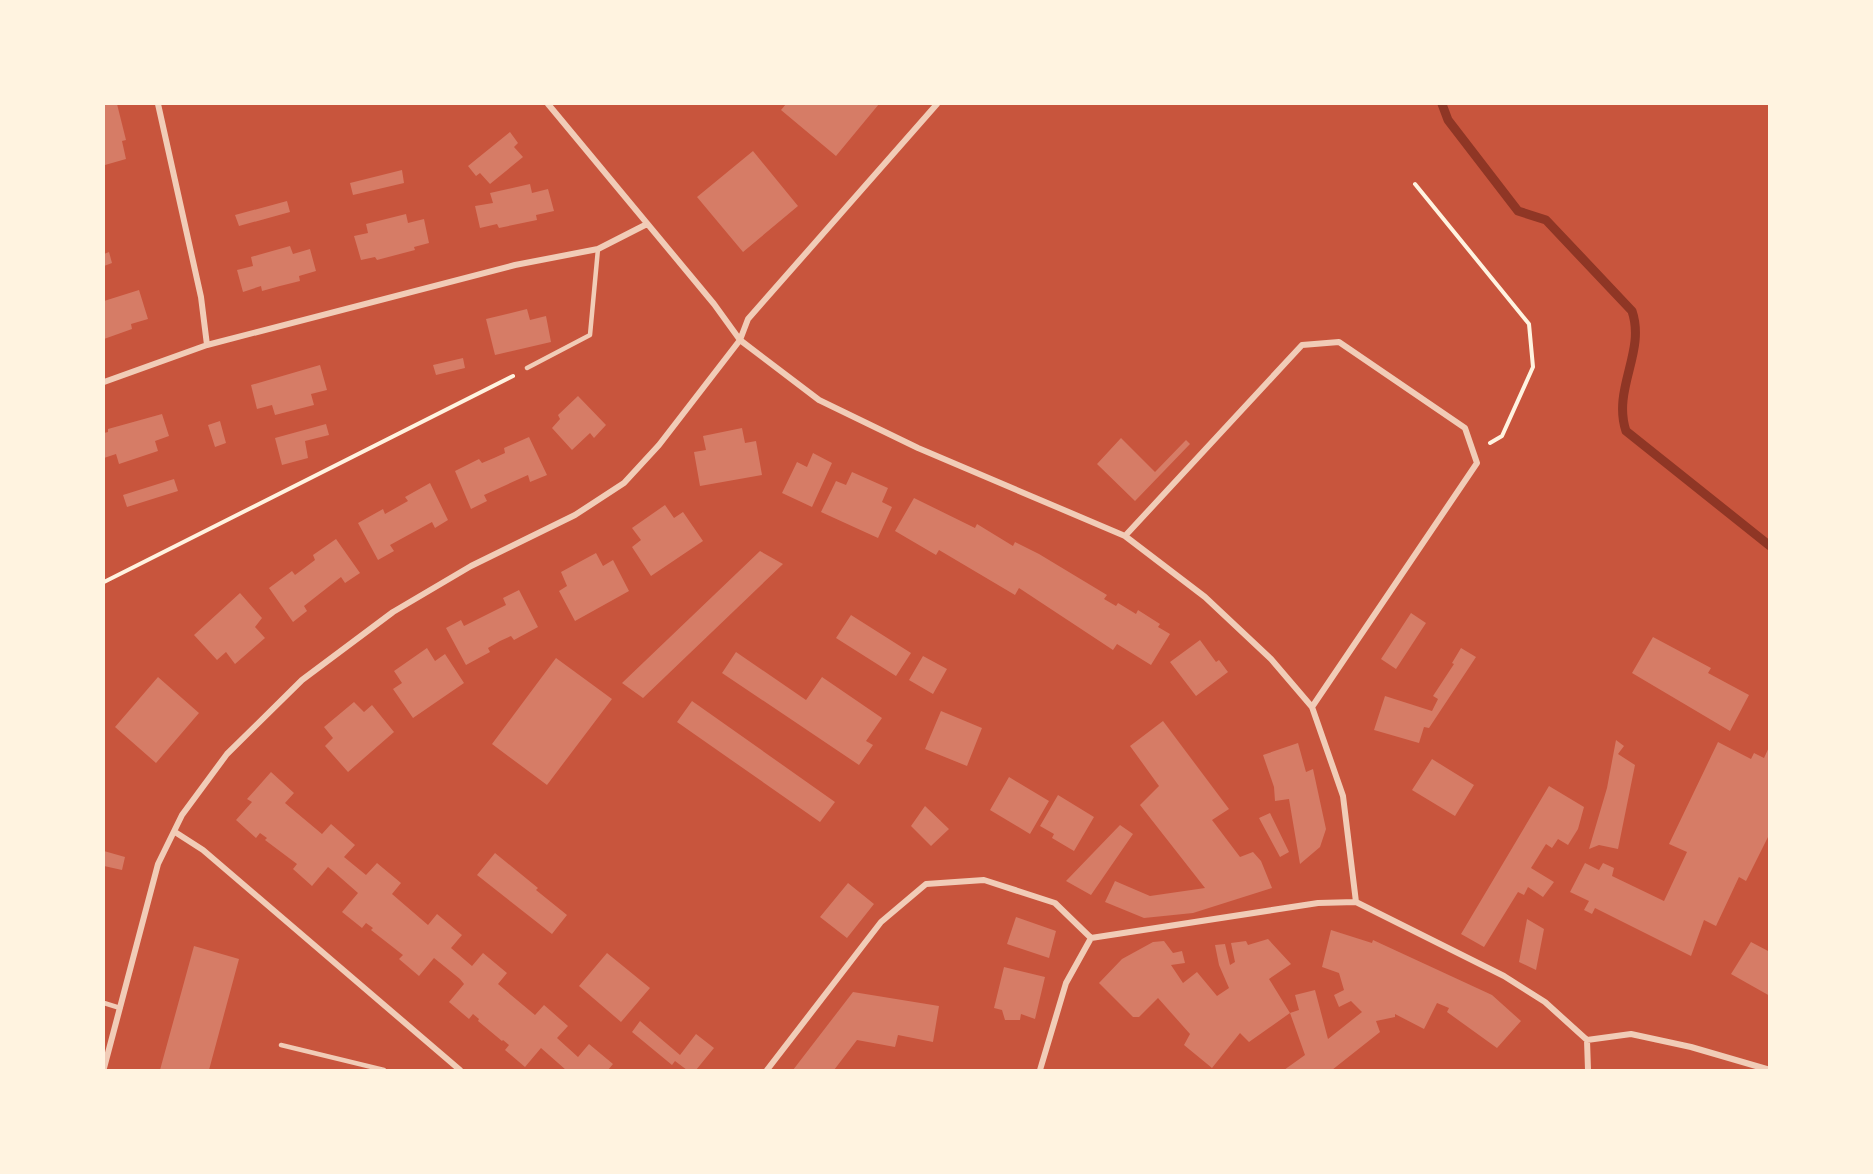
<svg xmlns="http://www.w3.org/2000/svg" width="1873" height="1174" viewBox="0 0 1873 1174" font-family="Barlow,sans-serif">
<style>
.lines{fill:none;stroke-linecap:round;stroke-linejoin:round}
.stream{stroke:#8f3625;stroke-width:9}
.building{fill:#d67c66}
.path{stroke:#fff3e0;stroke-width:4}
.service{stroke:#f1ccb7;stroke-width:4.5}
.minor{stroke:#f1ccb7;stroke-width:6}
</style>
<rect width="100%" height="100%" fill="#c8553d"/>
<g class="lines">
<path class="stream" d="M1442,104L1448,120L1518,211L1546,220L1632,311C1646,352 1612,389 1626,431L1770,546"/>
</g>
<path class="building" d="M104,104H117L126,140L122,141L126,159L105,165Z
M786,104H879L836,156L781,110Z
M510,132L518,143L514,147L523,157L490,184L480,173L476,176L468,166Z
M753,151L798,206L743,252L697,197Z
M402,170L404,183L353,195L350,183Z
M530,184L532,193L548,189L554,211L536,215L537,220L499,228L497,224L480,228L475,206L493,203L490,193Z
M287,201L290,212L239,226L235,215Z
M406,214L408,223L424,219L429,243L414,247L415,250L377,260L375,257L361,260L354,236L368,233L366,224Z
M290,246L293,254L310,249L316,271L299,276L300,281L280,286L262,291L261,286L243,292L237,270L253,266L251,257Z
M109,252L112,263L104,266V254Z
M139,290L148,319L131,324L132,329L104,339V301Z
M527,309L530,320L546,316L551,342L495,355L486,319Z
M463,358L465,368L436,375L433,365Z
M320,365L327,390L311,394L314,405L275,415L272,405L257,409L251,385Z
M578,396L606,425L594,438L590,433L572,450L552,428L560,419L558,415Z
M162,414L169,436L155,441L158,451L119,464L116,454L104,458V433L108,432V429Z
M220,421L226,443L215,447L208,425Z
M326,424L329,435L305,441L308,458L282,465L275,438Z
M742,428L745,443L756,441L762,475L700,486L694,452L706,450L703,436Z
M529,437L547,475L530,482L528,475L484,495L487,501L471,509L455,471L479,459L482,463L494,458L505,453L504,448Z
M1121,438L1155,472L1186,440L1190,444L1135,501L1097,464Z
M813,453L832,463L812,507L782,493L797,462L807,467Z
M852,472L888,488L882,502L892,507L878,538L821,512L836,481L846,485Z
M174,479L178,491L127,507L123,495Z
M430,483L448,520L435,528L432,522L390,545L394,551L378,560L358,523L383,509L385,514L408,501L405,497Z
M914,498L975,528L977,524L1013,546L1015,542L1039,554L1107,595L1104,599L1116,606L1118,603L1136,614L1138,610L1160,624L1158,627L1170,634L1151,665L1117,644L1113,650L1019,588L1015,595L939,550L936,555L895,531Z
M665,505L674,518L683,512L703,541L651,576L632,547L641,540L632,528Z
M336,539L360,573L345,583L341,577L304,606L307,611L293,622L269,588L292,571L295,575L315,560L313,555Z
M760,551L783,564L643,698L622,683Z
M596,553L603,566L613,560L629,591L575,621L559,591L567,586L561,572Z
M519,590L538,627L514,640L511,636L500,641L488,648L490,652L466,665L446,628L461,620L464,626L506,605L503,598Z
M240,593L262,618L255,627L265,638L235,664L226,652L217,660L194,635Z
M1411,613L1426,623L1396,669L1381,659Z
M851,615L911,653L896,676L836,638Z
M1653,637L1711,668L1708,673L1749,695L1730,731L1632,673Z
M1200,640L1216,662L1219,660L1228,672L1196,696L1170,662Z
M427,648L435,661L445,654L464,683L413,718L393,689L402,683L394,671Z
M1461,648L1476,657L1429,728L1424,727L1419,743L1374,730L1385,696L1432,711L1438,699L1433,696L1454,664L1452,663Z
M736,652L806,700L822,677L882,718L866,741L873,745L859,765L722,673Z
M923,656L947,669L933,694L909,680Z
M556,658L612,699L547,785L492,744Z
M158,677L199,713L156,763L115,727Z
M692,701L835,802L820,822L677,722Z
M354,702L364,712L372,705L394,732L348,772L325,746L333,738L324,727Z
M941,711L982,728L967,766L925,749Z
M1163,721L1229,809L1212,820L1240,857L1253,852L1261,861L1272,888L1193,913L1144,918L1105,902L1115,881L1150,896L1205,888L1140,805L1159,786L1130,746Z
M1616,740L1624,746L1618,754L1635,765L1618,849L1599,845L1589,849L1607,788Z
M1718,742L1751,759L1754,753L1764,758L1770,745V833L1746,881L1739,877L1716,926L1704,920L1691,956L1595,908L1592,914L1584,910L1589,901L1570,892L1585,863L1599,870L1603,863L1614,868L1612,876L1664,901L1687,852L1669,844Z
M1298,743L1306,772L1313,769L1326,829L1320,847L1300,864L1289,799L1275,801L1274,787L1263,755Z
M1432,759L1474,785L1455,816L1412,790Z
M271,772L294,793L285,803L322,834L331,824L355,845L344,857L366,875L377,863L401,883L392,894L428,925L437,914L462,935L451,948L472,966L483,953L507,973L498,984L535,1015L544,1005L568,1026L557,1038L578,1057L589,1044L613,1064L608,1070H566L541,1048L525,1067L505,1050L509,1045L503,1040L502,1041L478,1021L479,1019L473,1014L469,1019L449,1002L464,984L460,979L434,958L419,976L399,959L403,955L371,930L373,928L366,923L362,928L342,912L358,893L333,871L328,867L312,886L293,869L297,864L265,840L267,838L260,833L256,838L236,820L252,802L247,799Z
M1009,777L1049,801L1030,834L990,810Z
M1549,786L1584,807L1578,829L1568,845L1558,839L1552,848L1546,844L1531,868L1554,882L1543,897L1528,887L1524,895L1518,892L1484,947L1461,934Z
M1058,795L1094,817L1074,851L1052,838L1054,834L1040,826Z
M925,806L949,829L931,846L911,826Z
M1270,813L1289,852L1280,857L1259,818Z
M1120,825L1133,834L1091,895L1066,881Z
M104,851L125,857L122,870L104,866Z
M495,853L538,888L536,890L567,915L552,934L477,875Z
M848,883L874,904L847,938L820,917Z
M1016,917L1056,931L1049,958L1007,944Z
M1527,919L1544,929L1536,970L1519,962Z
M1331,930L1372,943L1373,940L1492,995L1521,1021L1497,1048L1447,1012L1449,1008L1437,1003L1424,1029L1395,1014V1017L1376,1021L1380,1032L1332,1070H1284L1305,1055L1290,1013L1299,1010L1295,995L1315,990L1328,1039L1362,1012L1351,1001L1339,1007L1334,995L1344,990L1339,973L1322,967Z
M1268,939L1291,964L1269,979L1290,1013L1249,1042L1240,1033L1212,1068L1184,1045L1190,1034L1158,998L1139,1017H1133L1099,983L1122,959L1153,942L1164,941L1173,953L1182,951L1185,963L1171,965L1183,983L1197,972L1217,996L1229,988L1219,965L1215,945L1225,944L1230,965L1235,962L1231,943L1246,941L1248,945Z
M1751,942L1770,952V996L1731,974Z
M194,946L239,959L209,1070H160Z
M607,953L650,988L621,1022L579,986Z
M1004,967L1045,977L1035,1019L1021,1014L1020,1020H1005L1002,1010L994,1008Z
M853,992L939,1006L933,1042L898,1035L895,1047L857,1040L834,1070H793Z
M640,1021L680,1055L696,1034L714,1048L696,1070H687L675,1061L672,1065L632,1032Z"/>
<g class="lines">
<path class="path" d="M1415,184L1529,324L1533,367L1502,436L1490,443
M104,582L513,376"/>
<path class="service" d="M527,368L590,335L598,249
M104,1003L120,1008
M281,1045L384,1070"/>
<path class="minor" d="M158,104L201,297L207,345
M548,104L714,304L740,340L819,400L918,448L1125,536L1205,597L1271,659L1312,707L1343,796L1356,902
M104,382L207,345L515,265L598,249L647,224
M1125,536L1302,345L1339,342L1465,428L1477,463L1312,707
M175,832L203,850L460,1070
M1091,938L1318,903L1356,902L1504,976L1545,1002L1587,1040L1588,1070
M1587,1040L1631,1034L1691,1047L1770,1070
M104,1068L158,864L182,815L227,754L302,680L393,612L471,566L575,515L624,483L659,445L740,340L748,319L937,104
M767,1070L881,922L926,884L984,880L1055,903L1091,938
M1040,1070L1066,983L1091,938"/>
</g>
<rect width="1873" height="1174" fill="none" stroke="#fff3e0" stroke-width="210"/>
</svg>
